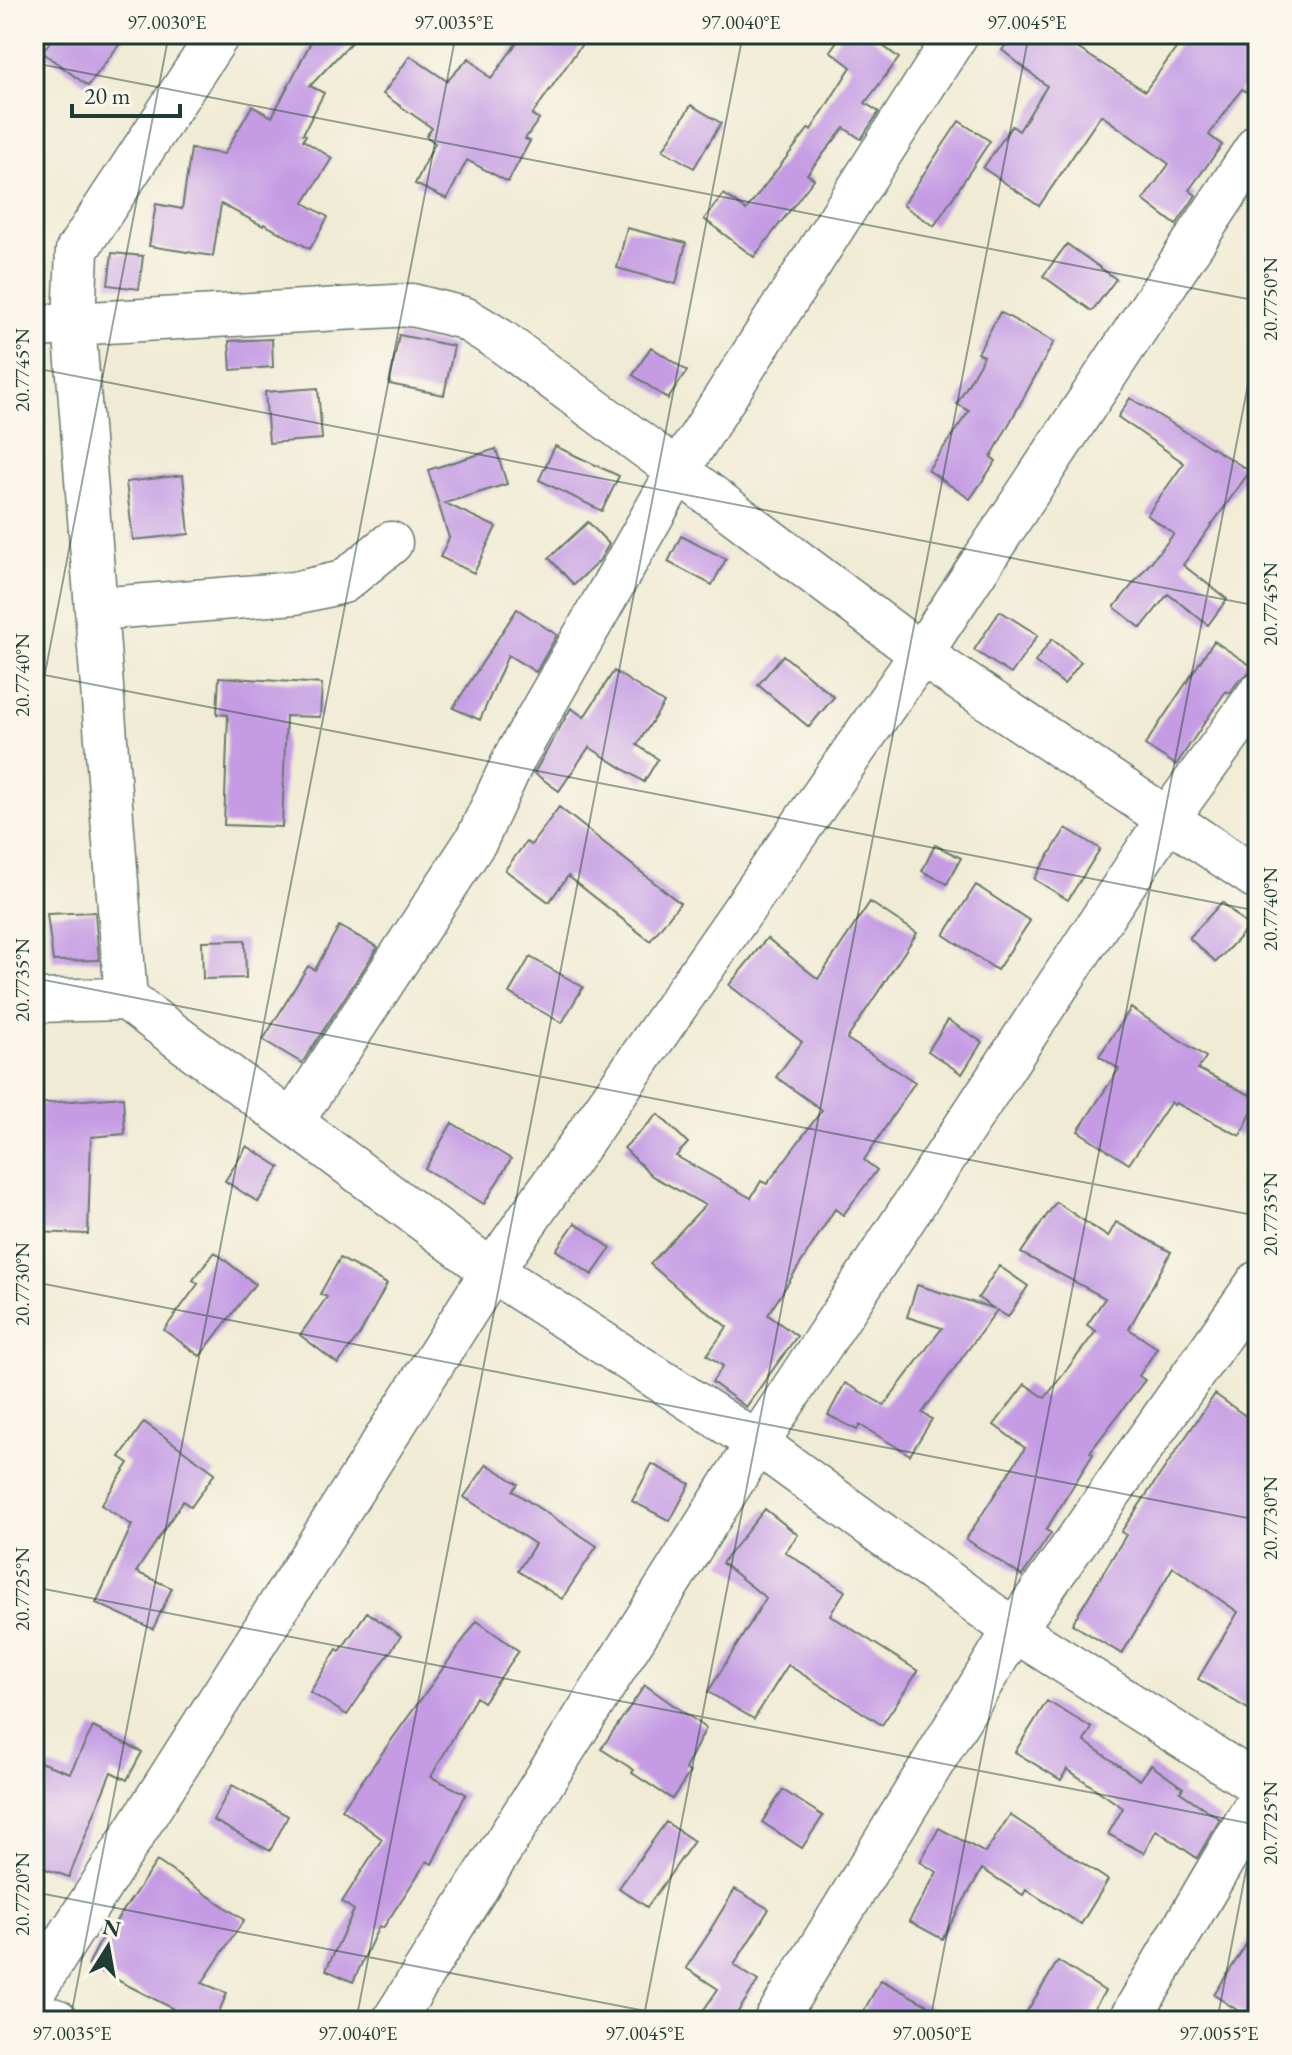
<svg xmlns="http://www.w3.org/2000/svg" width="1292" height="2055" viewBox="0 0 1292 2055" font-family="'EB Garamond',serif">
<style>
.building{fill:#c59ce4}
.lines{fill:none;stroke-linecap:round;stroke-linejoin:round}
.minor-casing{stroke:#687a6c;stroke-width:45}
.minor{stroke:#fff;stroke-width:42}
.ticks{fill:none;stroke:#1f3d34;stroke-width:2;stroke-opacity:0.45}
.neatline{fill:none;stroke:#1f3d34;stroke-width:3}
.ticks-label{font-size:20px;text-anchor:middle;fill:#1f3d34}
</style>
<rect width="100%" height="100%" fill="#fbf7ec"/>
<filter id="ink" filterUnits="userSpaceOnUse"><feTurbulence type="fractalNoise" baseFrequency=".0125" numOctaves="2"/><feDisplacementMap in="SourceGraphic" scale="16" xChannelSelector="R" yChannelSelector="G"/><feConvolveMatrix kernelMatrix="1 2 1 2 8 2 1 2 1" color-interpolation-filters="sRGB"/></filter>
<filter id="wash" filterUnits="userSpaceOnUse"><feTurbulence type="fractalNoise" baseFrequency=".006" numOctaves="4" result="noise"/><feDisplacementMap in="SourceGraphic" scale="32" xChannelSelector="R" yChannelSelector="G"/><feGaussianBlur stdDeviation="1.8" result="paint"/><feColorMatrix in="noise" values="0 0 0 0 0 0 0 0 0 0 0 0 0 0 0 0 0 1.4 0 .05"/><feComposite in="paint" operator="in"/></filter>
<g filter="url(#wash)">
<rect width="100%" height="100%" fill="#f0ebd4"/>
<g id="blocks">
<path class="building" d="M56,34H127L88,86L42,52Z
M315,34H359L310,86L324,93L303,134L306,135L303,140L332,158L304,203L328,217L310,249L264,224L263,226L221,204L213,256L149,246L156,204L182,209L191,149L224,154L252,106L272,117Z
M523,34H589L532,115L539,119L525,139L530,141L508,182L467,160L447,199L415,184L435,143L426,136L432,128L383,94L410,56L447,81L469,58L491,79Z
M842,34H867L899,58L865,103L879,112L861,139L844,128L807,174L814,179L754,257L704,219L724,194L746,210L809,128L811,130L851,67L830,51Z
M1014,34H1055L1145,91L1187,34H1239L1258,46V100L1242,89L1209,135L1222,145L1189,190L1196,195L1176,225L1143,200L1169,164L1101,115L1039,206L983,168L1012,126L1019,131L1047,86L1002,50Z
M691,105L721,123L694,168L663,150Z
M959,121L990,141L934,226L903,205Z
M627,228L686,243L676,284L617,268Z
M1067,244L1116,279L1092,311L1043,276Z
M112,253L143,256L139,289L108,285Z
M1000,312L1054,342L991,457L996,461L970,499L928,470L969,411L957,404L984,356L978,353Z
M399,335L454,346L444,395L389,384Z
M272,339L273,367L231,370L229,341Z
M651,347L687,371L668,399L633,375Z
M318,388L322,439L269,443L265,392Z
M1130,398L1250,471L1183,565L1227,599L1208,625L1168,594L1141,628L1114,607L1174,534L1147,515L1184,463L1118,417Z
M555,446L619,476L602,511L539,480Z
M496,449L507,484L445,503L496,527L474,573L440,557L449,538L428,470Z
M183,475L189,534L133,540L126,482Z
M588,522L609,544L599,561L574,585L549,558Z
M681,536L726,559L712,585L668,562Z
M517,609L557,635L536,672L508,655L480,720L453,708Z
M1000,611L1038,635L1011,674L974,650Z
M1052,639L1081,662L1064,684L1035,662Z
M1214,641L1256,669L1239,680L1230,693L1226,691L1176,765L1145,745Z
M783,655L834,697L809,727L758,685Z
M614,671L664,703L637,745L658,759L644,782L589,747L559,791L534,773L571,708L584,717Z
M219,677L322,684L320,717L286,716L282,827L224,825L228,715L217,714Z
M559,807L680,903L650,941L568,876L549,902L505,870L526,842L531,845Z
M1066,828L1100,849L1068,900L1034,879Z
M935,845L961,858L947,884L922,871Z
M976,885L1030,921L997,970L944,935Z
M870,902L917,933L847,1039L915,1082L864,1160L877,1170L843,1215L835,1209L768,1315L797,1336L746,1407L712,1382L723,1366L707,1355L727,1327L681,1291L650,1264L705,1205L652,1176L624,1148L658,1114L688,1143L676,1156L751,1198L761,1181L767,1184L822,1110L776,1077L802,1042L729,985L767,938L818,979Z
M1222,902L1249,927L1216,962L1189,938Z
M95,912L99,960L53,961L47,914Z
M339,926L378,947L302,1063L263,1040L308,966L315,970Z
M245,940L246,978L203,979L202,941Z
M530,957L583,987L562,1023L509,993Z
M1131,1008L1206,1057L1198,1069L1258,1099L1240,1136L1176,1103L1174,1105L1171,1102L1129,1164L1078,1131L1119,1069L1099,1056Z
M948,1020L982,1042L962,1074L928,1051Z
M123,1097L125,1134L91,1137L88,1234L34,1232V1104Z
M452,1123L511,1159L484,1204L425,1169Z
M247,1146L280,1167L258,1202L225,1181Z
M1056,1202L1108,1237L1116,1222L1171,1252L1129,1329L1157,1348L1139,1376L1145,1380L1090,1452L1093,1454L1046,1530L1051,1533L1022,1576L966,1539L1025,1448L994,1425L1025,1384L1045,1398L1096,1331L1087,1325L1105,1298L1021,1253Z
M575,1223L611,1248L592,1275L556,1250Z
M215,1252L255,1284L200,1356L164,1330L198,1284L193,1280Z
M340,1258L387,1284L360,1334L338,1364L300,1335L327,1297L320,1294Z
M999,1266L1028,1286L1008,1317L997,1310L922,1413L932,1419L910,1455L860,1425L857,1430L828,1415L845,1383L884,1405L942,1328L907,1317L917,1285L995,1309L978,1298Z
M1215,1394L1258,1425V1715L1198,1679L1238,1612L1173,1567L1122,1654L1072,1624L1126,1535L1121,1532Z
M144,1422L215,1473L191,1507L183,1501L136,1572L172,1588L153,1629L96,1603L132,1525L101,1505L129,1463L120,1457Z
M487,1464L518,1484L513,1491L597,1546L562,1599L518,1571L535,1544L464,1497Z
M652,1464L690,1484L670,1521L632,1501Z
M765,1509L798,1535L785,1552L845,1591L830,1615L918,1671L882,1725L788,1665L754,1719L708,1692L766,1598L722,1563Z
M367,1612L401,1636L347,1715L310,1692L337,1649L340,1651Z
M477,1621L519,1651L483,1702L476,1697L431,1777L466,1794L432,1864L427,1861L383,1928L379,1926L353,1982L326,1970L354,1910L342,1902L382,1839L342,1809Z
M645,1685L706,1728L685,1769L690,1772L672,1799L632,1773L634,1770L601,1749Z
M1047,1701L1092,1728L1084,1741L1140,1780L1151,1765L1183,1788L1180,1792L1220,1819L1197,1858L1156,1830L1144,1853L1108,1834L1123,1808L1067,1769L1061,1780L1015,1752Z
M93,1727L142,1752L127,1780L111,1772L69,1877L34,1865V1760L70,1773Z
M232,1785L288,1816L270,1851L213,1820Z
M783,1790L823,1816L802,1848L762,1822Z
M1010,1815L1108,1880L1081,1924L1026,1890L1023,1895L982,1869L942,1939L909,1921L937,1872L920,1862L939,1828L985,1853Z
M666,1822L694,1841L647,1907L619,1888Z
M157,1861L244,1920L202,1983L227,1993L215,2021H195L171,2011L172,2008L88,1965L107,1928L110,1930Z
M735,1889L769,1909L734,1965L758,1981L732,2021H696L718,1989L686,1968L711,1930H710Z
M1258,1926V2001L1248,2017L1214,1995Z
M1058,1961L1105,1991L1086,2021H1021Z
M881,1980L957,2021H858Z"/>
</g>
</g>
<g filter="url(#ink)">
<use href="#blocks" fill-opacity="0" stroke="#687a6c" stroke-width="2"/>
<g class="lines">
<g class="minor-casing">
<path id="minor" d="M34,326L412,305L464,318L500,340L678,471L921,654L1258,879
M96,609L295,593L343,582L391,543
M126,999L74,323L77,250L219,34
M34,1001L126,999L492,1271L757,1443L1014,1630L1258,1785
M292,1122L477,839L515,757L678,471L957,34
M34,1991L492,1271L921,654L1258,145
M34,2013L58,2021
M393,2021L757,1443L1168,818L1258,695
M775,2021L1014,1630L1258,1282
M1129,2021L1258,1801"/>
</g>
<use href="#minor" class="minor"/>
</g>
</g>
<path class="ticks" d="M34,63L1258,301M34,368L1258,606M34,673L1258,911M34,730L169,34M34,978L1258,1216M34,1282L1258,1520M34,1587L1258,1825M34,1892L697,2021M70,2021L456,34M356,2021L743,34M643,2021L1029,34M930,2021L1258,333M1217,2021L1258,1808"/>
<rect width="1292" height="2055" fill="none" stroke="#fbf7ec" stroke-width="88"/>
<g transform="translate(108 1947) rotate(11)" stroke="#fbf7ec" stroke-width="6" paint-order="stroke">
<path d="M0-6L14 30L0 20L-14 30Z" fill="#1f3d34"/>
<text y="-12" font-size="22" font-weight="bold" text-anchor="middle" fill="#1f3d34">N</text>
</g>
<path d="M72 104v12h108v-12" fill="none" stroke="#1f3d34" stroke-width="4"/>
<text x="84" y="104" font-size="24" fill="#1f3d34" stroke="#fbf7ec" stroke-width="6" paint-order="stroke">20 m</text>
<rect x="44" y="44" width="1204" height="1967" class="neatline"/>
<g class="ticks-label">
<text x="167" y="29">97.0030°E</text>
<text x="454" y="29">97.0035°E</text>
<text x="741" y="29">97.0040°E</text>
<text x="1027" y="29">97.0045°E</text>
<text transform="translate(1270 299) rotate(-90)" y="7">20.7750°N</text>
<text transform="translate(22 370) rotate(-90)" y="7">20.7745°N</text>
<text transform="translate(1270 604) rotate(-90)" y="7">20.7745°N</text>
<text transform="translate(22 675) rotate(-90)" y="7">20.7740°N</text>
<text transform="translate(1270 909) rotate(-90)" y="7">20.7740°N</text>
<text transform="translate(22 980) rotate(-90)" y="7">20.7735°N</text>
<text transform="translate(1270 1214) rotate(-90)" y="7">20.7735°N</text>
<text transform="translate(22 1284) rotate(-90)" y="7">20.7730°N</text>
<text transform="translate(1270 1518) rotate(-90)" y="7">20.7730°N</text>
<text transform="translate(22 1589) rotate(-90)" y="7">20.7725°N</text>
<text transform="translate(1270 1823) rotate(-90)" y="7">20.7725°N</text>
<text transform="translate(22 1894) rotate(-90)" y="7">20.7720°N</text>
<text x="72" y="2040">97.0035°E</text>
<text x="358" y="2040">97.0040°E</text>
<text x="645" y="2040">97.0045°E</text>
<text x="932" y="2040">97.0050°E</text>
<text x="1219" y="2040">97.0055°E</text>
</g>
</svg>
